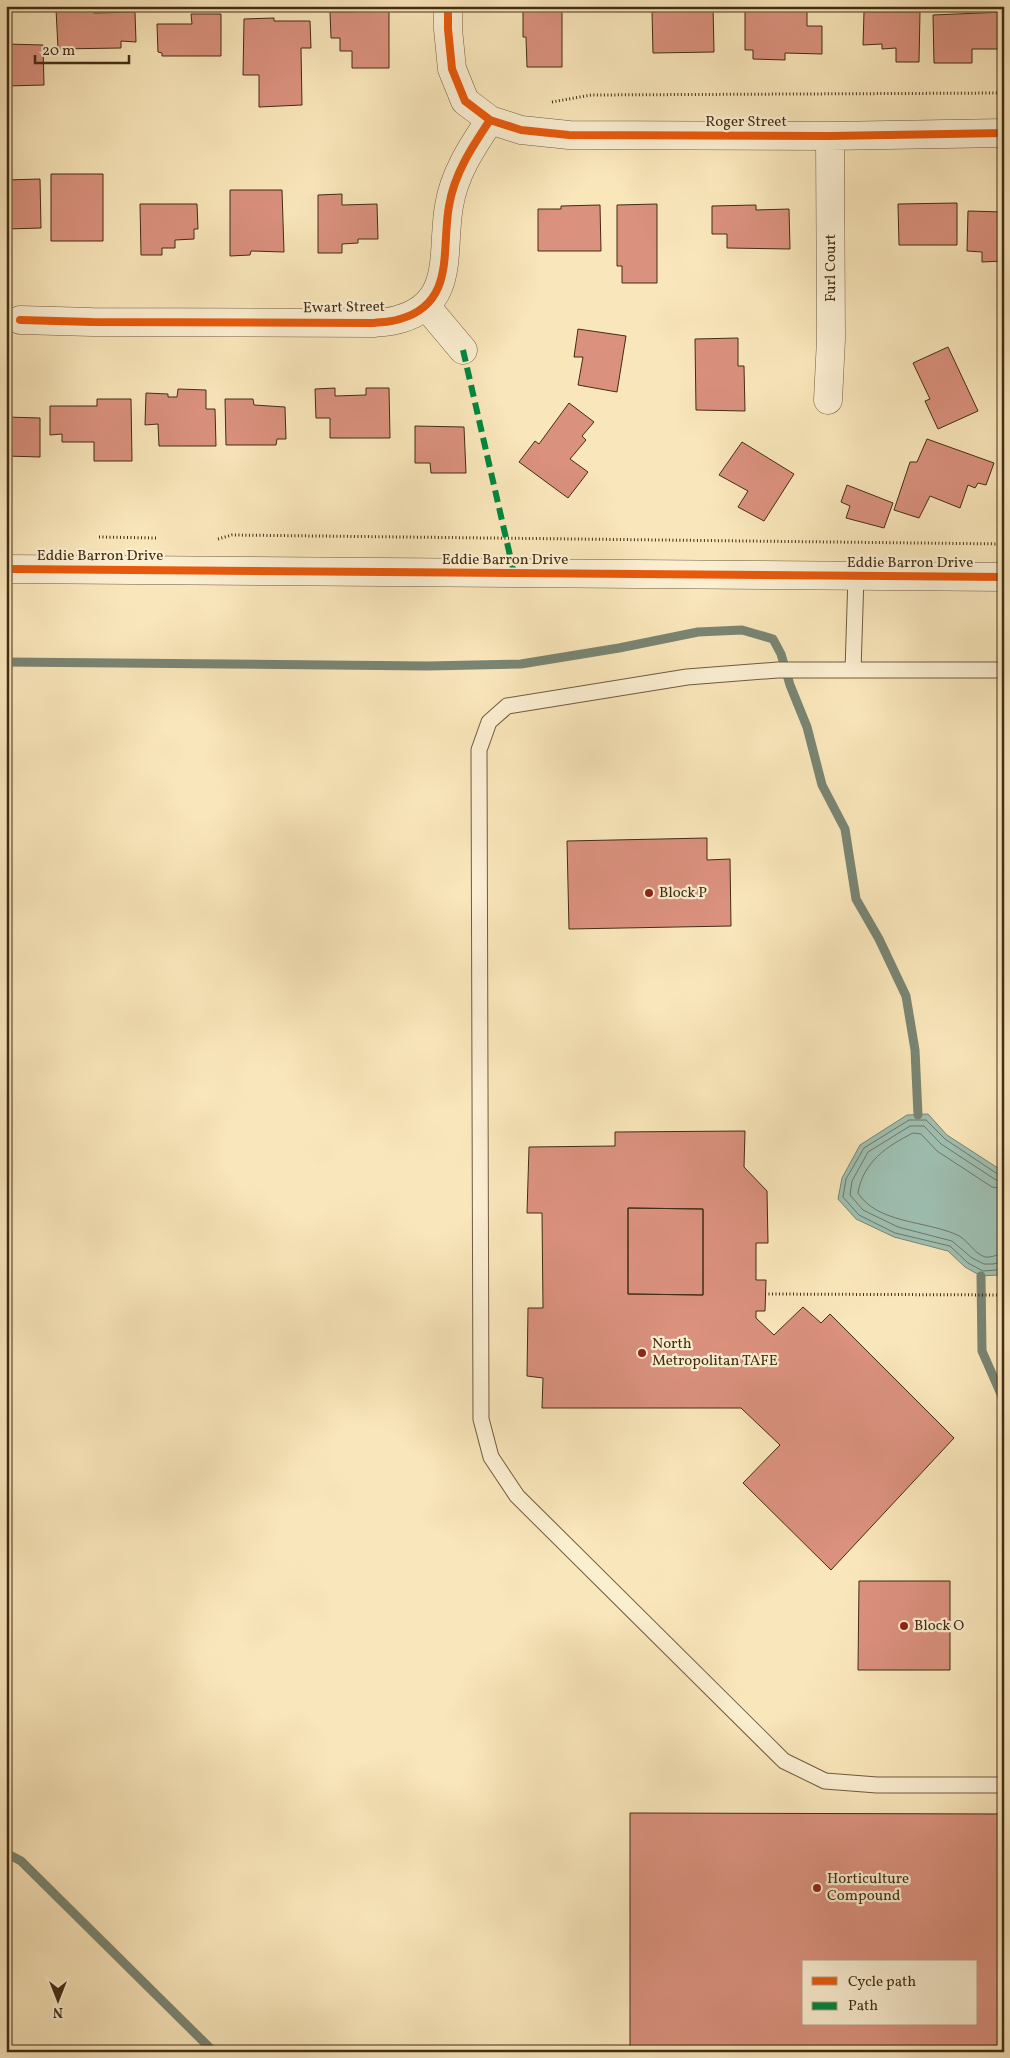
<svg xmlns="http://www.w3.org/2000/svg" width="1010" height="2058" viewBox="0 0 1010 2058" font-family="Vollkorn,serif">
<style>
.water{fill:#9ebfb2;stroke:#798573}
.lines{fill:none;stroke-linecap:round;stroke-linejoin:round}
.shore{stroke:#707663;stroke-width:1}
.stream{stroke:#798573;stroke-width:9}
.building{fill:#da917e;stroke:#422d14;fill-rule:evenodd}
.lane-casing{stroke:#705b3e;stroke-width:17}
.street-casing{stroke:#705b3e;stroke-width:29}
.path{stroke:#422d14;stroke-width:3;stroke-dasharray:1 2.5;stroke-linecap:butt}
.lane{stroke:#fbefd2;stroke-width:15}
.street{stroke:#fbefd2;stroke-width:28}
.quiet{stroke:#00873e;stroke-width:6;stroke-dasharray:12 6;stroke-linecap:butt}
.cycleway-casing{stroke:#fbefd2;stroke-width:11}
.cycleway{stroke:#e8590c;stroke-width:8}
.poi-dot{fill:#8f2418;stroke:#fbefd2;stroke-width:2}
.labels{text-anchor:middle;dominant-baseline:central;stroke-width:4.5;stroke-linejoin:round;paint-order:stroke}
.street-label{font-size:15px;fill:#422d14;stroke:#fbefd2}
.poi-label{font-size:15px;fill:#422d14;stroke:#fbefd2;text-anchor:start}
</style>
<rect width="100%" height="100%" fill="#f9e6ba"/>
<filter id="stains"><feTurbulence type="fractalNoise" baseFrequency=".004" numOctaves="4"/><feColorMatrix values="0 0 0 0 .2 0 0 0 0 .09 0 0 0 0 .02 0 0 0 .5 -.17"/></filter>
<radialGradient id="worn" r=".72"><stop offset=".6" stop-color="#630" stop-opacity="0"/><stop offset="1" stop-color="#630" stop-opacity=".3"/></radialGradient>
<path class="water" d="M928,1114L947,1135L1004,1172V1271L998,1275L981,1276L965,1267L948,1251L894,1237L856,1219L838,1199L842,1178L860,1145L907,1115Z"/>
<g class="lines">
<path class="shore" d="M1004,1175H999L945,1139L926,1120H909L864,1148L846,1179L843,1197L859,1215L895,1233L950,1246L968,1263L983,1271L996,1270L1004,1267
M1004,1182L996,1180L941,1144L924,1126H910L868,1152L852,1181L850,1195L863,1210L898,1227L952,1241L972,1258L984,1264H993L1004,1261
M1004,1189L992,1187L937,1151L921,1134L913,1133C887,1146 863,1162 858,1193C877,1223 925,1221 955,1234C967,1238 973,1253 985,1257C991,1258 998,1254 1004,1254"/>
<path class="stream" d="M6,662L428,666L521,664L619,648L698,632L742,630L773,639L781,654L790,685L807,727L822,785L845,829L856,899L879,939L906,996L915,1050L918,1115
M981,1276L982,1351L1004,1401
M6,1853L21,1861L214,2052"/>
</g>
<path class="building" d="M523,6H562V67H527L526,37H523Z
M686,6H713L714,52L653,53L652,12L686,10Z
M745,6L807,7V26H822V54L785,53V60L753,59V50H745Z
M355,8H389V68H352V51H340V38H331L330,12H355Z
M56,9H95L94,13L135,12L136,42L121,41V48L58,49Z
M864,12H920L919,62H896V48L882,49V44L863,45Z
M1004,12V49H972V63H934L933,15Z
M191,14H221V56H162V53L158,52L157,24H192Z
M274,18V21H310L311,48H301L302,105L259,107V75H243L244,19Z
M6,44L43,45L44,85L6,86Z
M51,174H103V241H51Z
M40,179L41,228L6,229V180Z
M230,190H282L284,252L251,251L250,255L230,256Z
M342,194V205L377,204L378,239H358V243L342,244V253H318V195Z
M957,203V245H899L898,204Z
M140,204H197L198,229H194V239L175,240V248H162V255H141Z
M657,204V283H622V266H617V205Z
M600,205L601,251H538V209H561V206Z
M756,205V210L789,209L790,249L727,248V234H712V206Z
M968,211L1003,212L1004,261L982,262V252L967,251Z
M578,329L626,336L617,392L578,385L583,357H574Z
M738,338V366H744L745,411L696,410L695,339Z
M948,347L978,411L938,429L925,401L930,399L913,363Z
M335,388V396L366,395V388H389L390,438H330V418H316L315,389Z
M178,389L206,390V409H215L216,446H159L158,424L145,425L146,393L168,394V397H177Z
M97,399H131L132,461H94V442H62V434L50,435V406H97Z
M225,399H253L254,405L285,407L286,439H277L276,445H226Z
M569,403L594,422L582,436L586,440L570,459L588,472L568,498L519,462L535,441L539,444Z
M6,417L40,418V457L6,456Z
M415,426L464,427L466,473H431L430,463H415Z
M927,439L994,463L986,485L978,483L975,488L968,485L960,508L930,496L919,518L894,510L910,462H917Z
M742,442L794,474L764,521L738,507L748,491L719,475Z
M847,485L893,503L884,528L846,518L850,506L841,502Z
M707,838V860L730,859L731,926L569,929L567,841Z
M745,1131L744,1167L767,1191L768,1243H756V1280H766L765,1311H756V1318L774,1335L803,1307L821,1323L830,1314L954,1438L831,1570L743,1483L780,1445L741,1408H542L543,1378L527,1376L528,1308H543L542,1213H527L529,1147L615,1146V1132ZM628,1208L703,1209V1295L628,1294Z
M628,1208L703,1209V1295L628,1294Z
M859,1581H950V1670H858Z
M630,1813L1004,1814V2052H630ZM804,1962H976V2024H804Z"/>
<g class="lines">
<g class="lane-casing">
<path id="lane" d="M856,576L853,670H778L687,677L507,706L489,722L479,750L481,1419L491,1457L517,1496L784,1761L825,1781L877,1785H1004
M853,670H1004"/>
</g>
<g class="street-casing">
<path id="street" d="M448,6V29L452,69L465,101L490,120L521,130L569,135L830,136L1004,133
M426,306L463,350
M20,320L92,322L374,323C382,322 392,322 400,319C456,303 441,250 449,206C454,174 472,147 490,120
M828,400L831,339L830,136
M6,569L1004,577"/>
</g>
<path class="path" d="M552,102L591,95L1004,93
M99,537L156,538
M218,539L232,535L1004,544
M765,1294L1004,1295"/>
<use href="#lane" class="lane"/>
<use href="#street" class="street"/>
<path class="quiet" d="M463,350L514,573"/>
<g class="cycleway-casing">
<path id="cycleway" d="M448,6V29L452,69L465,101L490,120L521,130L569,135L830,136L1004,133
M20,320L92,322L374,323C382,322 392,322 400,319C456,303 441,250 449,206C454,174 472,147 490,120
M6,569L1004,577"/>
</g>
<use href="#cycleway" class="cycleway"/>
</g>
<g class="poi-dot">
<circle cx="649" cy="893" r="5"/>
<circle cx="642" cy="1353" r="5"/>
<circle cx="904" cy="1626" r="5"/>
<circle cx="817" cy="1888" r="5"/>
</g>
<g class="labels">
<g class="street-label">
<text x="746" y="122">Roger Street</text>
<text transform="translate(831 268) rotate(-90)">Furl Court</text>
<text transform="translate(344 308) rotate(-1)">Ewart Street</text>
<text x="100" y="556">Eddie Barron Drive</text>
<text x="505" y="560">Eddie Barron Drive</text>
<text x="910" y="563">Eddie Barron Drive</text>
</g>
<g class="poi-label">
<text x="659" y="893">Block P</text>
<text x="652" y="1344">North<tspan x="652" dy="17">Metropolitan TAFE</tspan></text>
<text x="914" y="1626">Block O</text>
<text x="827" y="1879">Horticulture<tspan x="827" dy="17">Compound</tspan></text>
</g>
</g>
<rect width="1010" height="2058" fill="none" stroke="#f9e6ba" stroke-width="25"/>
<rect x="8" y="8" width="995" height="2043" fill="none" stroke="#422d14" stroke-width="2.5"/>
<rect x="12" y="12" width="985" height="2033" fill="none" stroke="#422d14"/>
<rect x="802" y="1960" width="175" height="65" fill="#fbefd2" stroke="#b1a186"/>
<rect x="812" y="1977" width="25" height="8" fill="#e8590c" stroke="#b1a186"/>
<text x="848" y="1986" font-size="15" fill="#422d14">Cycle path</text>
<rect x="812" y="2002" width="25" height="8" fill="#00873e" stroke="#b1a186"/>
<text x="848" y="2010" font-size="15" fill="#422d14">Path</text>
<g transform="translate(58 2000) rotate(180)" stroke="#fbefd2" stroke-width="4" paint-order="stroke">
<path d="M0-4L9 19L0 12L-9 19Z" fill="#422d14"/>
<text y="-8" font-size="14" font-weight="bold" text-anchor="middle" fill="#422d14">N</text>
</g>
<path d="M35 55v8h94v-8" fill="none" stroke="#422d14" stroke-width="2.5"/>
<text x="42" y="55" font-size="15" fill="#422d14" stroke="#fbefd2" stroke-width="4" paint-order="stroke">20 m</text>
<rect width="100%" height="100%" filter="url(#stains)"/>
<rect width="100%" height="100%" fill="url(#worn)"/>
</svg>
